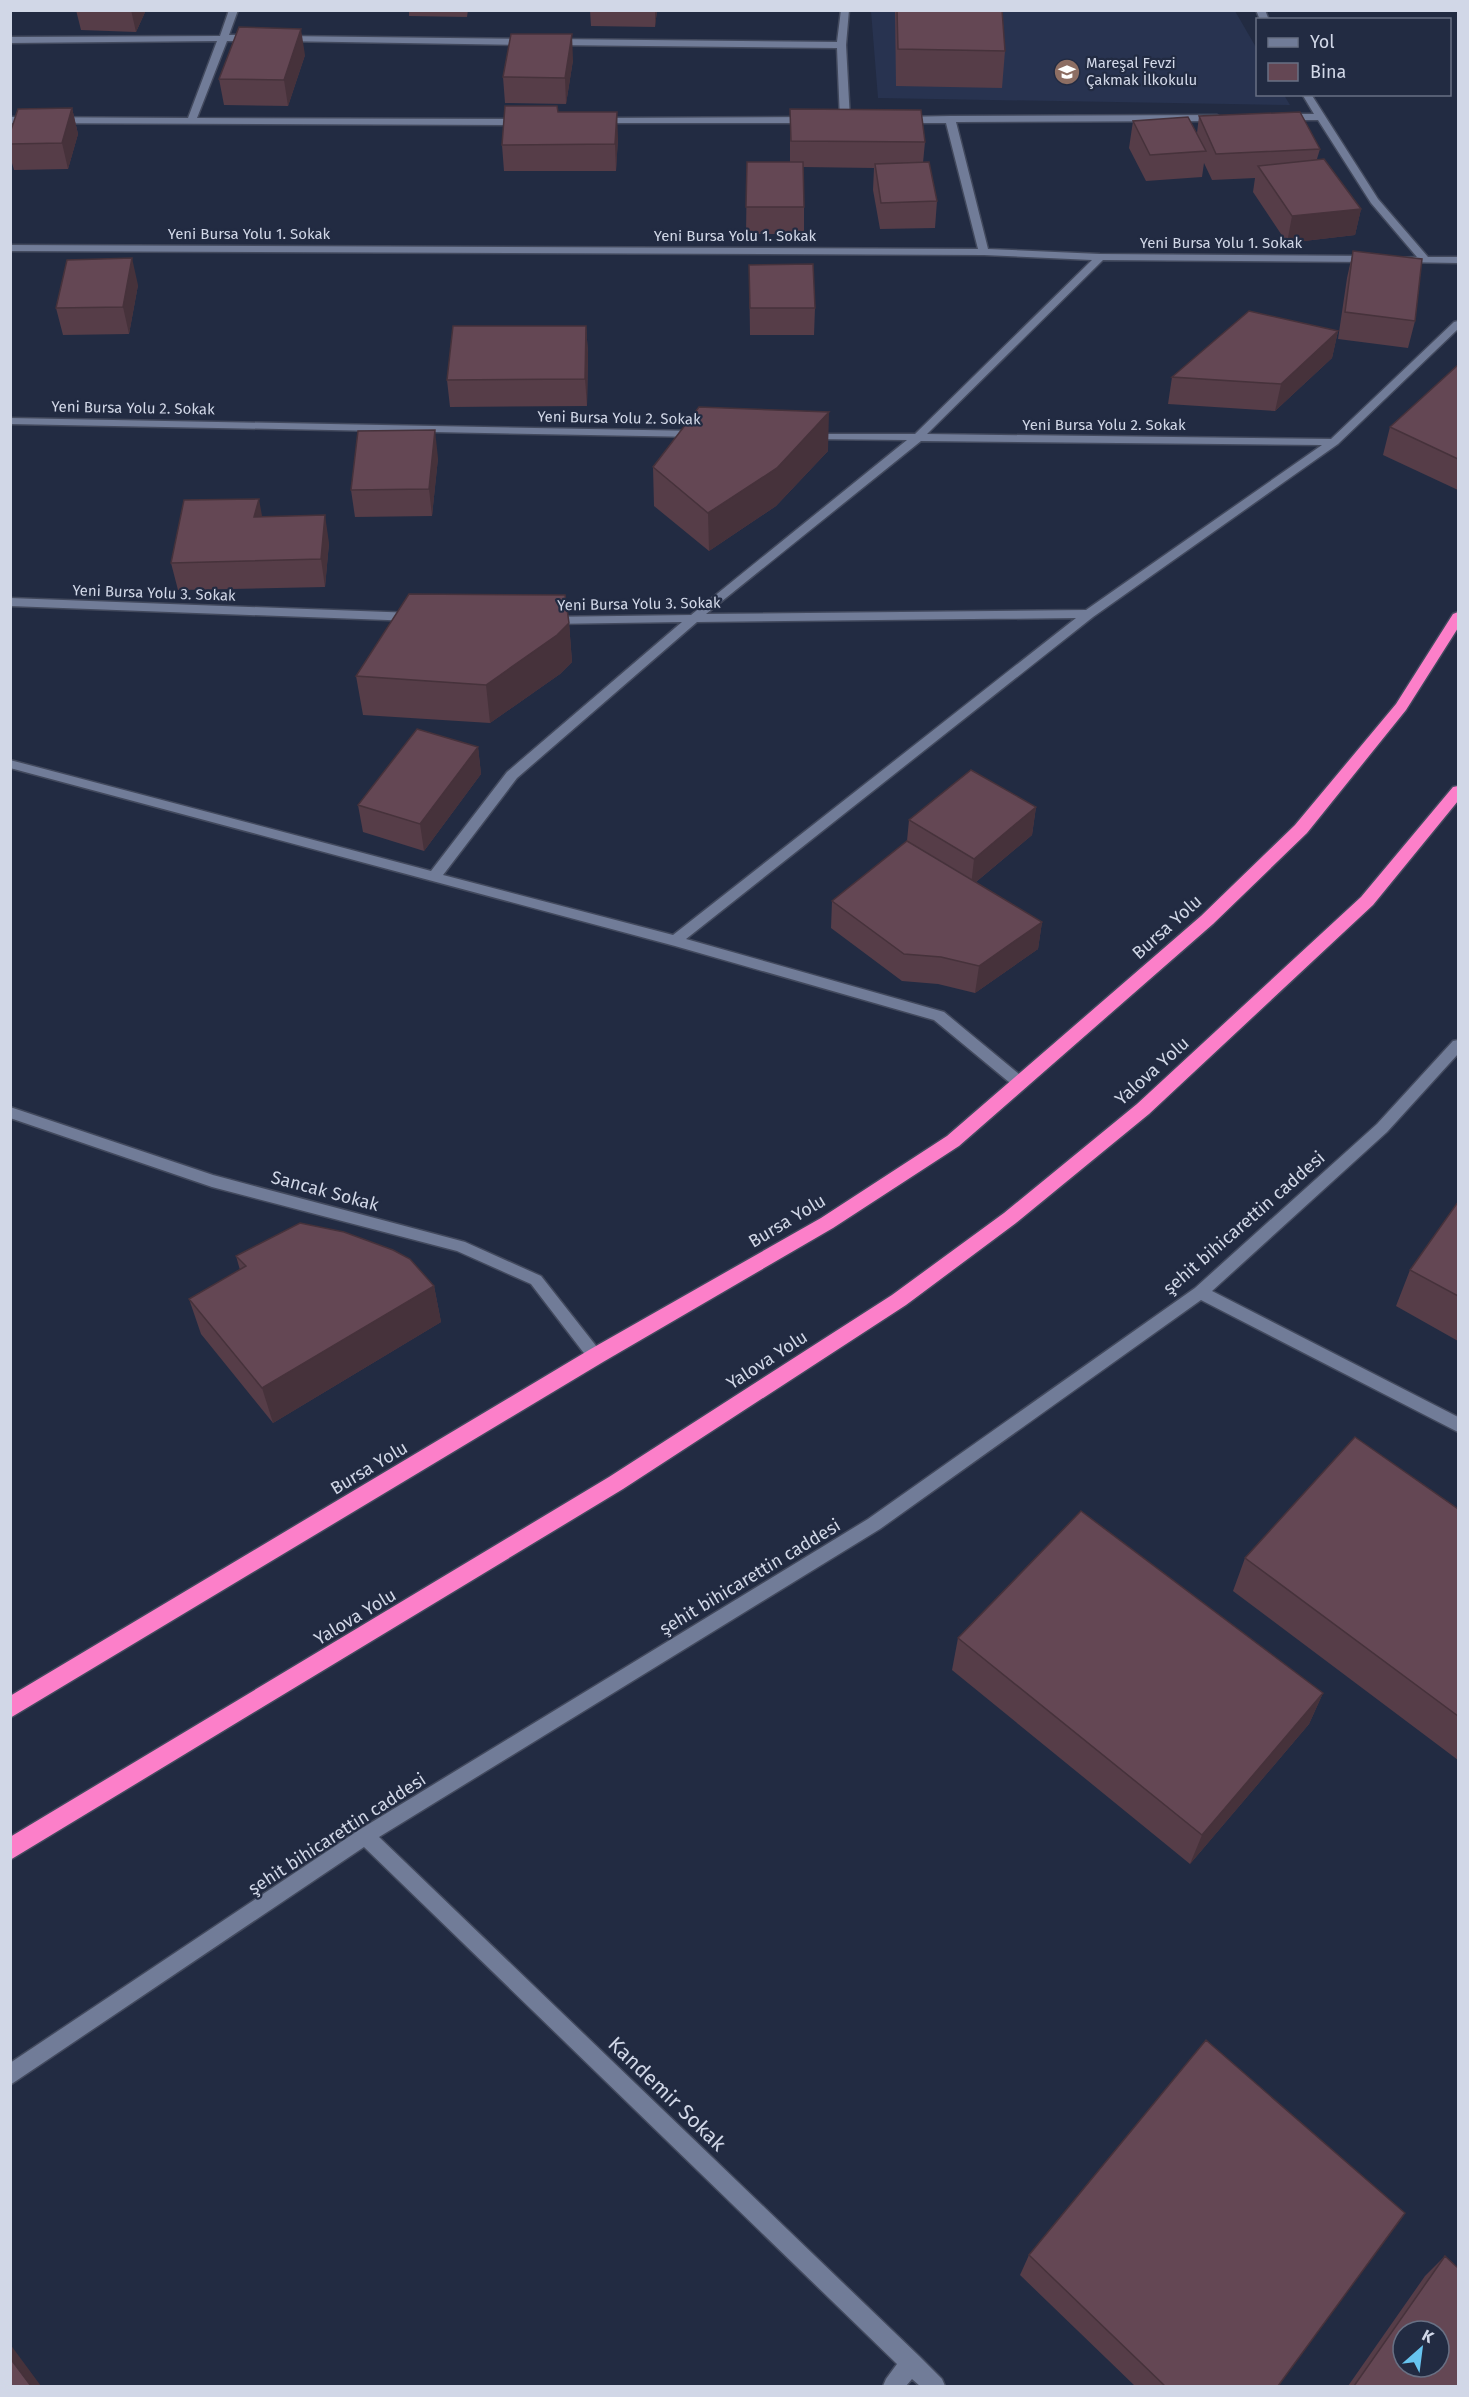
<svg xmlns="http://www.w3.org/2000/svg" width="1469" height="2397" viewBox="0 0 1469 2397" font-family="'Fira Sans',sans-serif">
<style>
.built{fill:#283350}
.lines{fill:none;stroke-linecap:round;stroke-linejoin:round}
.street-casing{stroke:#42495d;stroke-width:3}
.highway-casing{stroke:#42495d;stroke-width:3}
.street{fill:#717c98;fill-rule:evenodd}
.highway{fill:#fc7fc9;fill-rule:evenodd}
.wall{fill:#563d48}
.shaded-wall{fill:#46323b}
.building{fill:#644754;stroke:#46323b;stroke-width:1.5;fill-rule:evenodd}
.labels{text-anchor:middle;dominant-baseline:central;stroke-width:4.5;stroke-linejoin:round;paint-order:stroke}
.far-poi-label{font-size:15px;fill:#d1d7e7;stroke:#222b42;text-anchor:start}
.far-street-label{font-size:15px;fill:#d1d7e7;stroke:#222b42}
.street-label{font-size:18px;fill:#d1d7e7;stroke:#222b42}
.near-street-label{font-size:21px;fill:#d1d7e7;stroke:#222b42}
</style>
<rect width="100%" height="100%" fill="#222b42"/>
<path class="built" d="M871,11H1235L1257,49L1258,94L1284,95L1290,105L878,98Z"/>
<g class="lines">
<g class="street-casing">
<path id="street" d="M229,10H238L229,35H253L258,38L253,41H227L197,118L524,119L529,122L524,125L10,123V117L188,118L217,41L10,43V37L220,36Z
M841,10H849L846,45L850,120L845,123L840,120L837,48L553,45L548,42L553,39L837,42Z
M1256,10H1265L1269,20H1260Z
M283,36L529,39L534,42L529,45L280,41L278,39Z
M1302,94H1311L1378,199L1428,257H1458V263L1398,262V258L1417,257L1371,203L1318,120H1283L1278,117L1283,114H1314Z
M950,116L1217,115L1222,118L1217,121L956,122L988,249L1100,254L1369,256L1374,259L1369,262L1103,260L927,434L1331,439L1454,322L1458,321V329L1338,444L1093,617L686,939L944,1012L1025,1079L1027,1083L1025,1087H1015L934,1020L675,946L10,768V760L431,871L507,772L682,622L549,624L543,620L545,617L691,615L907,440L809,439L803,436L805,434H915L1092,260L984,255L10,251V245L978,249L946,123H902L897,120L902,117ZM921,441L1322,445L1086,610L706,614ZM1076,618L673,935L443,875L517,778L697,622Z
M599,118L809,117L814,120L809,123H596L594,121Z
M10,418L698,431L704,434L698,437L10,424Z
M10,598L414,613L420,617L414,621L10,606Z
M1458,1040V1054L1387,1132L1212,1291L1458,1417V1432L1201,1300L880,1529L379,1837L919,2356L942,2379L945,2386H920L912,2379L906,2386H883L886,2379L897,2364L364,1847L10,2085V2063L359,1830L868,1519L1195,1288L1377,1124L1453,1041Z
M10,1107L213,1175L465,1242L541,1276L604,1356L602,1361L596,1363L590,1361L531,1284L457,1251L212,1187L10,1118Z"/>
</g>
<g class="highway-casing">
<path id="highway" d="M1458,612V628L1406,710L1307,833L1213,924L959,1146L833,1228L603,1362L10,1718V1696L589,1350L821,1218L947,1136L1201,916L1295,825L1396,704L1453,614Z
M1458,786V801L1373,905L1149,1114L1016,1223L906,1305L623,1489L10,1860V1837L609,1477L892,1295L1004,1213L1137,1104L1361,897L1453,787Z"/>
</g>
<use href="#street" class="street"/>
<use href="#highway" class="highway"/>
</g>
<path class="wall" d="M76,10H146L136,32L81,30Z
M409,10H468L467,17L409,16Z
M590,10H657L655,27L591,26Z
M895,10H1002L1005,51L1002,88L896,86Z
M305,55L288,106L224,105L219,79Z
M573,60L566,104L505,103L503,77Z
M72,108L78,134L68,169L14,170L10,156V133Z
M790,109L925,142L923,163L937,201L935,228L880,229L873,190L874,168L803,167L804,207V234H746L747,162H790Z
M558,112L618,138L616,171H504L502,145Z
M1199,116L1320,149L1317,159L1361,209L1355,235L1287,243L1253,192L1255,178L1212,180L1204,163L1202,177L1146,181L1129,148L1133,121L1197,133Z
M1353,251L1415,321L1408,348L1338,339L1347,278Z
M749,265L815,308L814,335H750Z
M138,285L129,334L63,335L56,308Z
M586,326L588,353L587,406L450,407L447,380Z
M1338,331L1332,358L1275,411L1168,404L1172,377Z
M1458,365V490L1383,455L1390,427Z
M828,451L776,506L709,551L654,506L653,467Z
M438,458L432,516L355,517L351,490Z
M262,517L329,543L325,587L178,590L171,563Z
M569,623L572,662L560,674L490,723L363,715L356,676Z
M478,747L481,774L424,851L363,832L358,805Z
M1036,807L1032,835L976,882L1042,922L1038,949L975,993L938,984L902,981L831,928L832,901L907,841L909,820Z
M1458,1202V1341L1396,1306L1410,1270Z
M236,1256L434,1286L441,1322L273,1423L201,1334L189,1299L240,1270Z
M1458,1509V1760L1233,1591L1245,1558Z
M958,1638L1323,1693L1309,1724L1190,1864L952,1670Z
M1029,2255L1278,2386H1135L1020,2275Z
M1445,2256L1458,2386H1348L1425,2276Z"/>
<path class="shaded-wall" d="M131,10H146L136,32Z
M655,10H657L655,27Z
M301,29L305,55L288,106L284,80Z
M572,34L573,60L566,104L565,78Z
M72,108L78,134L68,169L62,143Z
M617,112L618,138L616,171L615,144Z
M1361,209L1355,235L1287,243L1292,216Z
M132,258L138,285L129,334L123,307Z
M586,326L588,353L587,406L585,379Z
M1338,331L1332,358L1275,411L1281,384Z
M829,412L828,451L776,506L709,551L708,513Z
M435,430L438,458L432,516L429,489Z
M259,499L264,527L254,517Z
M325,515L329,543L325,587L321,559Z
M569,623L572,662L560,674L490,723L486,685Z
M478,747L481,774L424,851L420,824Z
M1036,807L1032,835L971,886L974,859Z
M1042,922L1038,949L975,993L979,966Z
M434,1286L441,1322L273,1423L262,1388Z
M1323,1693L1309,1724L1190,1864L1202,1835Z
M10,2344L41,2386H31L10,2358Z"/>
<path class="building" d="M897,10H1002L1005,51L898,49Z
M239,27L301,29L284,80L219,79Z
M511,34H572L565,78L503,77Z
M505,106H557L558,112H617L615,144L502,145Z
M72,108L62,143L10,144V133L18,109Z
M790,109L921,110L925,142L791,141Z
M1300,112L1320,149L1216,154L1199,116Z
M1188,117L1206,151L1150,155L1133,121Z
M1324,159L1361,209L1292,216L1258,166Z
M747,162H803L804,207H746Z
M929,162L937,201L881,203L875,164Z
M1353,251L1422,259L1415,321L1345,312Z
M132,258L123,307L56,308L67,260Z
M813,264L815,308H750L749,265Z
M1249,311L1338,331L1281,384L1172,377Z
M453,326H586L585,379L447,380Z
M1458,365V459L1390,427Z
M699,407L829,412L777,468L708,513L653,467Z
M435,430L429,489L351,490L358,431Z
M259,499L254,517L325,515L321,559L171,563L184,500Z
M409,594L565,595L569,623L557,635L486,685L356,676Z
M417,729L478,747L420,824L358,805Z
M971,770L1036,807L974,859L909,820Z
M907,841L1042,922L979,966L941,957L904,954L832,901Z
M1458,1202V1296L1410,1270Z
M300,1223L344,1232L393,1250L410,1259L434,1286L262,1388L189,1299L246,1266L236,1256Z
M1355,1437L1458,1509V1716L1245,1558Z
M1081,1511L1323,1693L1202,1835L958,1638Z
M1206,2040L1405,2213L1278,2386H1165L1029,2255Z
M1445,2256L1458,2268V2386H1354ZM1403,2331H1439V2367H1403Z
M10,2358L31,2386H10Z"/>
<defs>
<g id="school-disc" transform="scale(1.35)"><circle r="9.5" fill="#8d6e63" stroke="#222b42"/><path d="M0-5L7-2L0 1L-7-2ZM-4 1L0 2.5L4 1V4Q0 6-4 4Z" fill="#fff"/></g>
</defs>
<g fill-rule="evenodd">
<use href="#school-disc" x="1067" y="72"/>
</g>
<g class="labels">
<g class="far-poi-label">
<text x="1086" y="63">Mareşal Fevzi<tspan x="1086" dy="17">Çakmak İlkokulu</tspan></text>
</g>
<g class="far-street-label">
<text x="249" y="234">Yeni Bursa Yolu 1. Sokak</text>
<text x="735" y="236">Yeni Bursa Yolu 1. Sokak</text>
<text x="1221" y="243">Yeni Bursa Yolu 1. Sokak</text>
<text transform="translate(133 408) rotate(1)">Yeni Bursa Yolu 2. Sokak</text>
<text transform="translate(619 418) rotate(1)">Yeni Bursa Yolu 2. Sokak</text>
<text x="1104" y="425">Yeni Bursa Yolu 2. Sokak</text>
<text transform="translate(154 593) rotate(2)">Yeni Bursa Yolu 3. Sokak</text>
<text transform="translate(639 604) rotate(-1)">Yeni Bursa Yolu 3. Sokak</text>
</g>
<g class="street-label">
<text transform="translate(1167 927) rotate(-42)">Bursa Yolu</text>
<text transform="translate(1152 1071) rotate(-42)">Yalova Yolu</text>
<text transform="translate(325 1191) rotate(15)">Sancak Sokak</text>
<text transform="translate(787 1221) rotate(-31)">Bursa Yolu</text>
<text transform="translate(1244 1223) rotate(-41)">şehit bihicarettin caddesi</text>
<text transform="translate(767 1360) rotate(-33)">Yalova Yolu</text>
<text transform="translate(369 1468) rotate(-31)">Bursa Yolu</text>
<text transform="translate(750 1577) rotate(-31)">şehit bihicarettin caddesi</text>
<text transform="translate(355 1617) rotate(-31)">Yalova Yolu</text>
<text transform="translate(337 1834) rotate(-33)">şehit bihicarettin caddesi</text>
</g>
<g class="near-street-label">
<text transform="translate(667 2094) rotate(44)">Kandemir Sokak</text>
</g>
</g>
<rect width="1469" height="2397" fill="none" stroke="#d1d7e7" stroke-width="24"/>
<rect x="1256" y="18" width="195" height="78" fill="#222b42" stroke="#687084" stroke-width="1.5"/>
<rect x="1268" y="38" width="30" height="9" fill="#717c98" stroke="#687084" stroke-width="1.5"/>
<text x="1310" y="48" font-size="18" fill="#d1d7e7">Yol</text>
<rect x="1268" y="63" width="30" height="18" fill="#644754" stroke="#687084" stroke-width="1.5"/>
<text x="1310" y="78" font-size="18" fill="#d1d7e7">Bina</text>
<g transform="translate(1421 2349) rotate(28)"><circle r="28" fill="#222b42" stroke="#687084" stroke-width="1.5"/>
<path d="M0-4.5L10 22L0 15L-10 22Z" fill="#67c4ef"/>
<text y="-9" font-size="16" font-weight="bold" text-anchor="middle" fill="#d1d7e7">K</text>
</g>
</svg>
